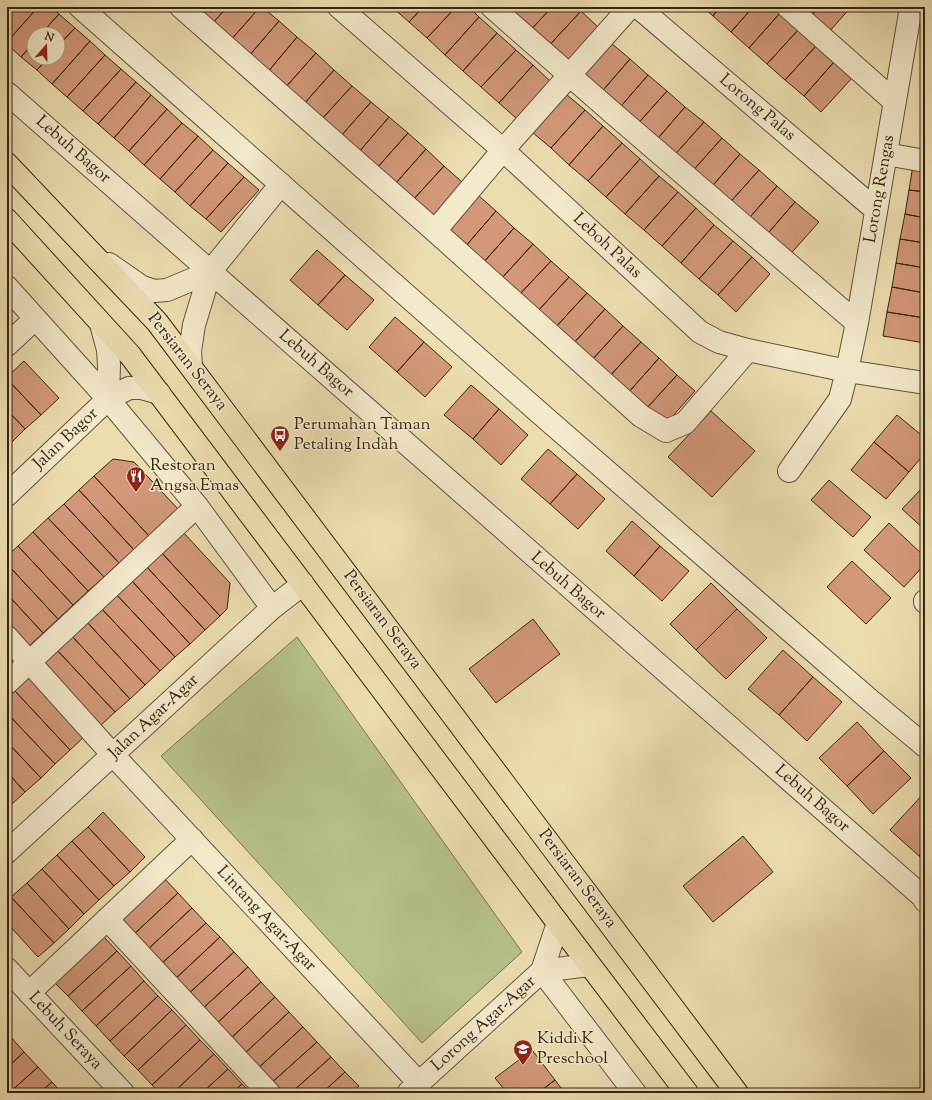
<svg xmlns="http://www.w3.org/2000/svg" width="932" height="1100" viewBox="0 0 932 1100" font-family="'Sorts Mill Goudy',serif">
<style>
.green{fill:#b7c18b;stroke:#76734e}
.building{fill:#d29879;stroke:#342512}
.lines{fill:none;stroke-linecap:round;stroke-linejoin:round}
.minor-casing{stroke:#625339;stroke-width:24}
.major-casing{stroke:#342512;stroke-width:24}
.minor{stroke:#f3e9cb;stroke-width:22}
.major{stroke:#ecddaf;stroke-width:22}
.labels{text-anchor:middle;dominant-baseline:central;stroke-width:3;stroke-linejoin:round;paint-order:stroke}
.street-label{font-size:17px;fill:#342512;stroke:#f3e9cb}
.poi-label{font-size:17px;fill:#342512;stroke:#f3e9cb;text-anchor:start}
</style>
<rect width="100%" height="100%" fill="#ecddaf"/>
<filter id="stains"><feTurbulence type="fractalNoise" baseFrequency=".005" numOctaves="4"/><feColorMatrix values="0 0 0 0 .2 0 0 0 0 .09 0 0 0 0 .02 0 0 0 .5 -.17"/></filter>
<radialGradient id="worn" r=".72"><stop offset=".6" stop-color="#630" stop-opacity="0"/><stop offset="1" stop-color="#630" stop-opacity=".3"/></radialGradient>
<path class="green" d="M297,637L522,952L422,1043L161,756Z"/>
<path class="building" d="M11,7H38L7,42V11Z
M38,7H51L59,14L41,34H34V42L21,57L7,44V42Z
M195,7H227L211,25Z
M227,7H260L230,41L211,25Z
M260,7H262L279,21L248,57L230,41Z
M392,7H423L409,22Z
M423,7H456L427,38L409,22Z
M456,7H469L479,17L445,55L427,38Z
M519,7H552L526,35L508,19Z
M552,7H576L581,11L544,51L526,35Z
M703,7H720L713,16Z
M720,7H753L731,32L713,16Z
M753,7H773L780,13L749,48L731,32Z
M801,7H819L811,16Z
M819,7H851L829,32L811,16Z
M581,11L599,28L562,68L544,51Z
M780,13L798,30L767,64L749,48Z
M59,14L75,28L58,46V34H41Z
M479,17L497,33L463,71L445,55Z
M279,21L297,37L267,73L248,57Z
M75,28L90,41L52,84L37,70L48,58H58V46Z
M798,30L816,46L785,80L767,64Z
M497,33L516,50L481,87L463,71Z
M297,37L316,53L285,88L267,73Z
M90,41L105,55L67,97L52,84Z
M34,42V58H48L37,70L21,57Z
M611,43L630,59L598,96L579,80Z
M816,46L834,62L804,96L785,80Z
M516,50L533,65L499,103L481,87Z
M316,53L334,70L303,105L285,88Z
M105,55L121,69L83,111L67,97Z
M630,59L648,75L616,112L598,96Z
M834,62L852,78L821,112L804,96Z
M533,65L551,82L517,119L499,103Z
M121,69L136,82L98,124L83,111Z
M334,70L352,86L321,120L303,105Z
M648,75L667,91L634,128L616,112Z
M136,82L151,95L114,138L98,124Z
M352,86L371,102L340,137L321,120Z
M667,91L685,107L653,144L634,128Z
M566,94L585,110L551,148L532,132Z
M151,95L167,109L129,151L114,138Z
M371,102L389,117L358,153L340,137Z
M685,107L704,122L671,159L653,144Z
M167,109L182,123L144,165L129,151Z
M585,110L603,126L569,165L551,148Z
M389,117L408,133L377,168L358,153Z
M704,122L722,138L689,175L671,159Z
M182,123L198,136L160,179L144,165Z
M603,126L622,143L588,181L569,165Z
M408,133L426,149L395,184L377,168Z
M198,136L213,150L175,192L160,179Z
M722,138L740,154L708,191L689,175Z
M622,143L640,159L606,197L588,181Z
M426,149L444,166L413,200L395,184Z
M213,150L228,163L190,206L175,192Z
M740,154L759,170L726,207L708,191Z
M640,159L659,176L625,214L606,197Z
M228,163L244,177L206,219L190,206Z
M913,165L925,167V192L909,190Z
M444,166L462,182L432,217L413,200Z
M759,170L777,186L745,223L726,207Z
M659,176L678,192L644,230L625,214Z
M244,177L259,190L221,232L206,219Z
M777,186L795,202L763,239L745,223Z
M909,190L925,192V218L905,214Z
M678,192L696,208L662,246L644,230Z
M478,195L496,211L465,247L447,230Z
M795,202L819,222L786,259L763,239Z
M696,208L714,225L681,263L662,246Z
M496,211L514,228L483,263L465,247Z
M905,214L925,218V243L900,239Z
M714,225L733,241L699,279L681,263Z
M514,228L533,244L501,279L483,263Z
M900,239L925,243V268L896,263Z
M733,241L752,257L718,295L699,279Z
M533,244L551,261L519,295L501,279Z
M317,250L345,275L318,305L290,280Z
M752,257L770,274L736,312L718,295Z
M551,261L569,277L537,312L519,295Z
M896,263L925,268V293L892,287Z
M345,275L374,300L347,330L318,305Z
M569,277L587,293L555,328L537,312Z
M892,287L925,293V318L887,312Z
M587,293L605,309L573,344L555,328Z
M605,309L623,326L591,361L573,344Z
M887,312L925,318V343L883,336Z
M395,317L424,342L397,372L369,347Z
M623,326L641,342L609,377L591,361Z
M424,342L452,367L425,397L397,372Z
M641,342L659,358L628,393L609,377Z
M659,358L677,375L646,409L628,393Z
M24,361L59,398L41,415L7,379V377Z
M677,375L695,391L664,426L646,409Z
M7,379L41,415L25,429L7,410Z
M471,385L499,409L473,439L444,415Z
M499,409L528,435L501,465L473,439Z
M7,410L25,429L10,444L7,440Z
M711,411L755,451L712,497L668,457Z
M897,415L925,438V453L909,472L874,442Z
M874,442L909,472L886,499L851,470Z
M548,449L577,474L550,504L521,479Z
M113,459L134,462L178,509L149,536L94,476Z
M577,474L605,499L578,529L550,504Z
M94,476L149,536L134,550L79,490Z
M829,480L871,517L853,537L811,500Z
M925,485V530L902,509Z
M79,490L134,550L119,563L64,504Z
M64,504L119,563L104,577L48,518Z
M48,518L104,577L88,591L33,532Z
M632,521L660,546L634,576L606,551Z
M889,523L925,557V564L904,587L864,550Z
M33,532L88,591L73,605L18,546Z
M183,532L230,583L227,609L220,616L161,552Z
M18,546L73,605L58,619L7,564V556Z
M660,546L689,571L662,601L634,576Z
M161,552L220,616L205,630L146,566Z
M852,561L891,598L866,624L827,587Z
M7,564L58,619L43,633L7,594Z
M146,566L205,630L190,644L131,580Z
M131,580L190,644L175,657L116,594Z
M711,583L737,609L696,650L670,624Z
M7,594L43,633L28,647L7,625Z
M116,594L175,657L160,671L101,608Z
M101,608L160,671L145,685L86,621Z
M737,609L767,638L726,679L696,650Z
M533,619L560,654L496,703L469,669Z
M86,621L145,685L130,699L71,635Z
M71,635L130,699L115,712L56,649Z
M56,649L115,712L100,726L41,663Z
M783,650L813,677L779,715L748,689Z
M7,653L14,660L7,666Z
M29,676L85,736L70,750L14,690Z
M813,677L842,702L807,741L779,715Z
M14,690L70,750L55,764L7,713V697Z
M7,713L55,764L41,778L7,742Z
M857,722L884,751L847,786L819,758Z
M7,742L41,778L25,792L7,772Z
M884,751L911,778L873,814L847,786Z
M7,772L25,792L11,805L7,802Z
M925,792V849L919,856L890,830Z
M103,812L145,857L130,872L88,827Z
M88,827L130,872L114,886L72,841Z
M743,836L773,872L713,922L683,886Z
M72,841L114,886L99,900L57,855Z
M925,849V862L919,856Z
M57,855L99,900L84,914L42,869Z
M42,869L84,914L69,929L27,883Z
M164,878L178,893L131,937L117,922Z
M27,883L69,929L54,943L11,897Z
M178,893L192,908L145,952L131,937Z
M11,897L54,943L38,957L7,923V901Z
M192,908L206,923L159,966L145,952Z
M206,923L220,937L173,981L159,966Z
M103,936L117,951L68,996L54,982Z
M220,937L234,952L186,996L173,981Z
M117,951L131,966L82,1011L68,996Z
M234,952L248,967L200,1011L186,996Z
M131,966L144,981L96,1026L82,1011Z
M248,967L261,982L214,1026L200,1011Z
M144,981L158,996L110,1041L96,1026Z
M261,982L275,997L228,1041L214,1026Z
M158,996L172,1010L124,1056L110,1041Z
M275,997L289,1012L242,1056L228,1041Z
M172,1010L186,1025L138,1070L124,1056Z
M289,1012L303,1027L256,1070L242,1056Z
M186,1025L200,1040L152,1085L138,1070Z
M303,1027L317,1042L269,1085L256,1070Z
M11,1037L24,1052L7,1068V1041Z
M200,1040L214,1054L173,1093H159L152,1085Z
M317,1042L331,1057L291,1093H276L269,1085Z
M532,1050L555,1080L538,1093H507L495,1078Z
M24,1052L38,1067L9,1093H7V1068Z
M214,1054L228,1069L202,1093H173Z
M331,1057L345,1072L322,1093H291Z
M38,1067L52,1082L39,1093H9Z
M228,1069L242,1084L232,1093H202Z
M345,1072L359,1086L351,1093H322Z
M555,1080L565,1093H538Z
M52,1082L62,1093H39Z
M242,1084L251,1093H232Z"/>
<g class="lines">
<g class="minor-casing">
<path id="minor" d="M80,7L542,415L871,701L925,746
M181,7L435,231L641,416L666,431L685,423L748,350
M339,7L503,150L700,332L719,342L748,350L847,371L925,383
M492,7L614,114L857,323
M638,7L876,210
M788,7L895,102
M7,93L923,897L925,901
M886,154L925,161
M435,231L503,150L630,7
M109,264L142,287L154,291L167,290L210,272
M7,287L108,399L197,506L272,608
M101,324L108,350L109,365L108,399
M7,345L35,319
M191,366L190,351L194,325L210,272L281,184
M789,471L840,399L847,371L857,323L911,7
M7,495L108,399L129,388H141L159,393
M925,602V601
M7,637L113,755L419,1083
M7,683L197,506
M7,852L272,608L303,584
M107,919L269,1093
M7,969L123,1093
M542,971L635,1093
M542,971L589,965
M29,993L192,839
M409,1092L542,971L558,923"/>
</g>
<g class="major-casing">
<path id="major" d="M7,164L157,322L737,1093
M7,220L130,355L558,923L687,1093"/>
</g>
<use href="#minor" class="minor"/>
<use href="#major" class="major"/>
</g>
<defs>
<g id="bus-pin" transform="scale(1)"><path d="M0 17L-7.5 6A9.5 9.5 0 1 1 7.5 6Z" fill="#8f2418" stroke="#f3e9cb"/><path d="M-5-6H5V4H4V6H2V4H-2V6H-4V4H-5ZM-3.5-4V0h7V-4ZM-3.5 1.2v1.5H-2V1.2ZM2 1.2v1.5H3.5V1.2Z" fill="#fff"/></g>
<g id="restaurant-pin" transform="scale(1)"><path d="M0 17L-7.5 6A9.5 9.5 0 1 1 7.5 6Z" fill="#8f2418" stroke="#f3e9cb"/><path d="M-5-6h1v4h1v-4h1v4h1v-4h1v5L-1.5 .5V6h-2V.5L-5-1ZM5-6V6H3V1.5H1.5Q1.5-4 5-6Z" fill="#fff"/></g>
<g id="school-pin" transform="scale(1)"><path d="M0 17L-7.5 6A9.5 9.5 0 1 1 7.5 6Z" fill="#8f2418" stroke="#f3e9cb"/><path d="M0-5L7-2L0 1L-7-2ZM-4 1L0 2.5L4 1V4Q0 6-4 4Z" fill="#fff"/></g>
</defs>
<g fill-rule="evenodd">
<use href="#bus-pin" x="280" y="435"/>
<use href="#restaurant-pin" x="136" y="476"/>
<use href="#school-pin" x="523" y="1049"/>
</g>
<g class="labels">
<g class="street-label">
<text transform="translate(757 108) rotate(40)">Lorong Palas</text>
<text transform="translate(73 150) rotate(41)">Lebuh Bagor</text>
<text transform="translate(880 189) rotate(-80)">Lorong Rengas</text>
<text transform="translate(607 246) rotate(43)">Leboh Palas</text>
<text transform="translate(187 362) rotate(52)">Persiaran Seraya</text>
<text transform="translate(316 364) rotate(41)">Lebuh Bagor</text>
<text transform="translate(66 439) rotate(-43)">Jalan Bagor</text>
<text transform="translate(568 586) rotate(41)">Lebuh Bagor</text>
<text transform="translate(382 620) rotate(53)">Persiaran Seraya</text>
<text transform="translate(154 717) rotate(-43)">Jalan Agar-Agar</text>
<text transform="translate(812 799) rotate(41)">Lebuh Bagor</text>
<text transform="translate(577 879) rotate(53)">Persiaran Seraya</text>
<text transform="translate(266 919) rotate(47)">Lintang Agar-Agar</text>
<text transform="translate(484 1024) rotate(-42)">Lorong Agar-Agar</text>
<text transform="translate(65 1031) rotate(47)">Lebuh Seraya</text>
</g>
<g class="poi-label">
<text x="294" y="425">Perumahan Taman<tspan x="294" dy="20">Petaling Indah</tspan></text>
<text x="150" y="466">Restoran<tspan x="150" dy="20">Angsa Emas</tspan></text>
<text x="537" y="1039">Kiddi K<tspan x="537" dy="20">Preschool</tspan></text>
</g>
</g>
<rect width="932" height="1100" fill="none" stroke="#ecddaf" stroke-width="24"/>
<rect x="8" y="8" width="916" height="1084" fill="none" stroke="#342512" stroke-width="2"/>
<rect x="12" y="12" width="908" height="1076" fill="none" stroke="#342512"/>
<g transform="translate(46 46) rotate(20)"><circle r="19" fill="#f3e9cb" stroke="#a79b81"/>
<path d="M0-3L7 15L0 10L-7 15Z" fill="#8f2418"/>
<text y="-6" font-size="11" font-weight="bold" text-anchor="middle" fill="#342512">N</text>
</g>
<rect width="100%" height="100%" filter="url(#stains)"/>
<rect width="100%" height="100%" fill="url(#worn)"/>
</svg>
